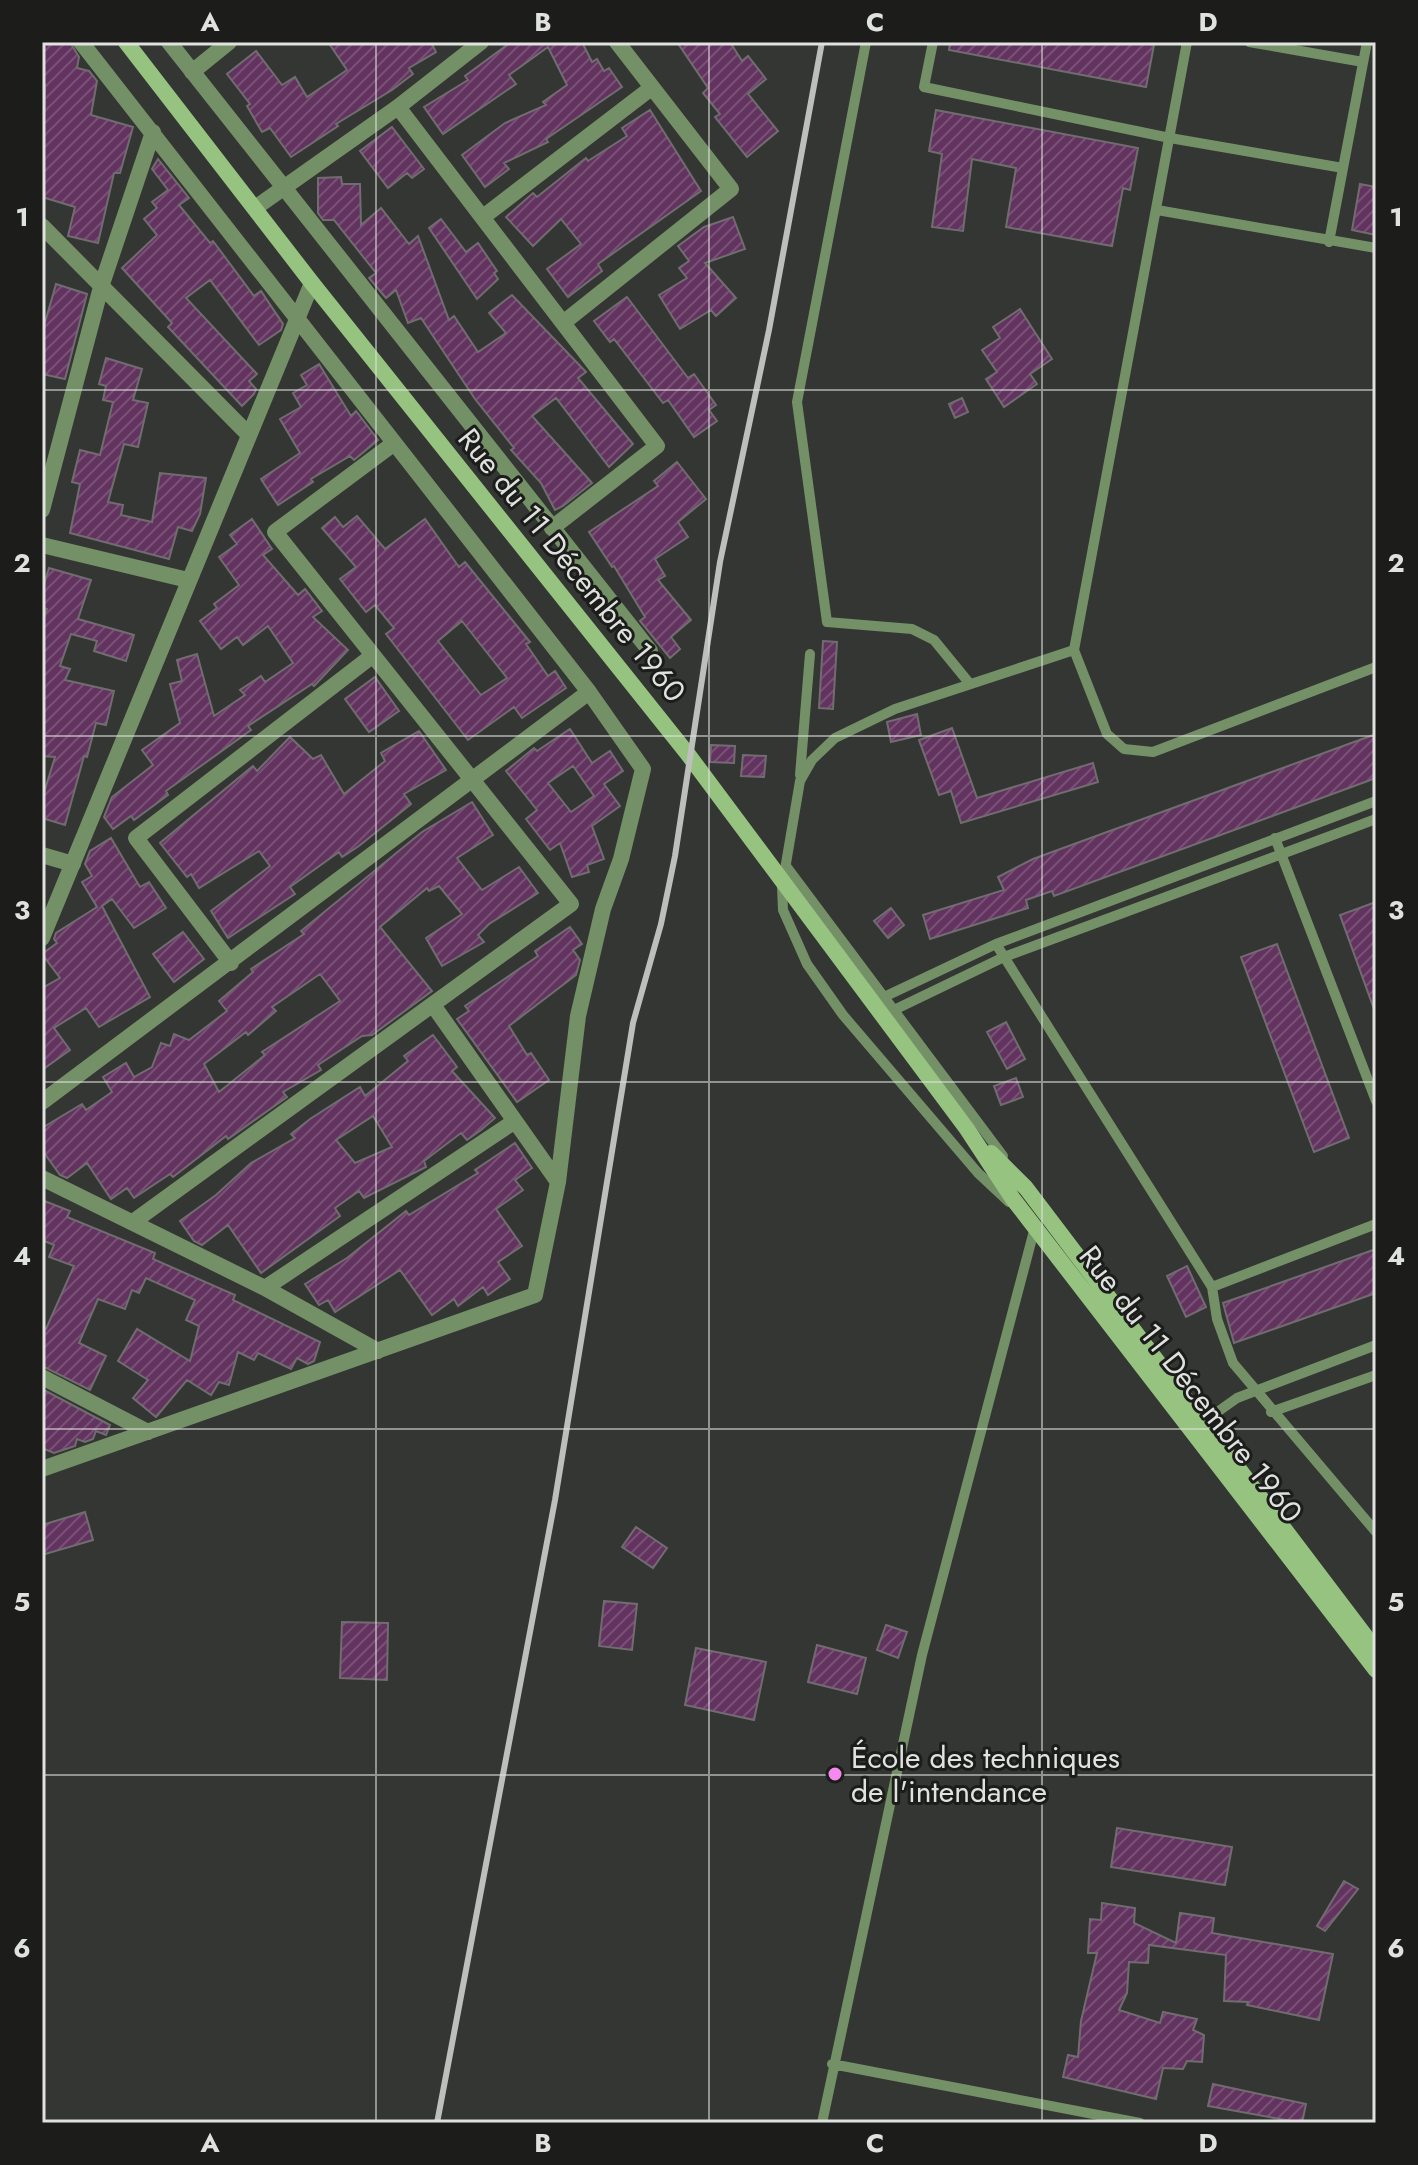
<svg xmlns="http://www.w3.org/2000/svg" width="1418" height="2165" viewBox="0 0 1418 2165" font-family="Jost,sans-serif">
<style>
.building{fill:url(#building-hatch);stroke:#716c70;stroke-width:2;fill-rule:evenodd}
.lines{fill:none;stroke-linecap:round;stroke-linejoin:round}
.lane{stroke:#749066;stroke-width:10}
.street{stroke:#749066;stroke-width:16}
.secondary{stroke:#97c380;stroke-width:16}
.rail{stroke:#bdbfbc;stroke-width:6}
.grid{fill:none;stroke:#e0e2df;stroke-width:2;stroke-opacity:0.55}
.poi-dot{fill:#f589ef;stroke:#1c1d1b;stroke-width:3}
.labels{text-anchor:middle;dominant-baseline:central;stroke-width:6;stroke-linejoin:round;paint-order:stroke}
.street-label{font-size:30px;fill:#e0e2df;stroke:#1c1d1b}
.poi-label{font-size:30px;fill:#e0e2df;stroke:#1c1d1b;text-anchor:start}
.neatline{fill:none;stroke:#e0e2df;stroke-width:3}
.grid-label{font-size:26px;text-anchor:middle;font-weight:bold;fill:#e0e2df}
</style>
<defs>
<pattern id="building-hatch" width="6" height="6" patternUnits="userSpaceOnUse" patternTransform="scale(2)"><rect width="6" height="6" fill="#633360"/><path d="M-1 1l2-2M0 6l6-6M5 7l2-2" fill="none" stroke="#795076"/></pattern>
</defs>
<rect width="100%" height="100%" fill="#333632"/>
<path class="building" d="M42,42H70L79,57L77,68L89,71L97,81L91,115L133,127L120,173H114L98,243L68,236L75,207L42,197L45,85L42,84Z
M328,42H431L436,52L409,68L413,74L392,90L336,124L338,126L291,157L270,128L262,132L247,106L250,104L227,74L256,51L282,85L295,77L307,97L347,70Z
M511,42H582L592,62L597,59L604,71L609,68L622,87L546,139L548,142L504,163L509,169L485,187L462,155L505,123L546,105L543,102L567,85L548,47L509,75L516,84L443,134L424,107L468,80L465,76Z
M677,42H730L742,61L748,56L766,79L748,94L778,131L747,157L715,117L720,114L703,93L708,88Z
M950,42H1139L1154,45L1146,87L949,50Z
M650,110L701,191L598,264L602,271L568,297L547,269L581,244L561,219L533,246L506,217L533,193L537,197L586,158L588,161L627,136L622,128Z
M936,110L1138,148L1130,190L1123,188L1112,246L1006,227L1016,168L972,159L963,231L932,227L942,154L929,151Z
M392,127L424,169L412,178L407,173L388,188L360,151Z
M158,159L189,198L179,205L210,243L213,241L254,296L261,291L283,324L281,330L259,345L210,280L186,298L257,374L249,381L256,389L254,394L242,406L168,327L172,323L122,268L157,235L144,219L157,208L152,202L168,190L152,169Z
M341,177L342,184H360L361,225L381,208L409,244L418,236L449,320L454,316L478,352L506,333L489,313L512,295L586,372L578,378L633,444L609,467L556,398L532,416L592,483L563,506L555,510L541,483L511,450L514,448L475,399L421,318L408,323L396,290L386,298L369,278L376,273L334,220H323L318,213V178Z
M1360,184L1376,187V235L1352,230Z
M733,217L745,249L705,263L736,298L716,316L711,310L680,329L659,295L687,278L679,268L689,261L678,246L704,227Z
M441,219L466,252L478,243L497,271L494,273L498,279L477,299L429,228Z
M56,284L87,294L65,379L42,374V333Z
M627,297L688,378L694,374L716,405L709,410L717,421L694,437L668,400L663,403L614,339L610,342L594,321Z
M1020,309L1052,359L1030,374L1037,384L1004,407L986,379L997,372L982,350L1000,338L993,327Z
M106,358L142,369L133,400L148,403L138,447L124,444L108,502L123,505L121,515L152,522L160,473L206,478L200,514L192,531L178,527L169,559L70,533L80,484L72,482L80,450L100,455L113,402L103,400L106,386L99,384Z
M319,364L351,416L356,411L378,440L354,460L350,456L311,479L313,482L278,505L261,479L300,453L280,419L301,407L293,393L307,385L301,375Z
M962,398L968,412L955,418L949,404Z
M677,462L706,499L678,522L688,537L655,559L665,576L658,580L691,620L671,637L680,649L670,658L640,621L645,617L614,566L612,567L589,532L658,486L654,481Z
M357,516L385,549L425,519L459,567L465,562L530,642L526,644L548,676L555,671L566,688L522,718L514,707L468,740L386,634L394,628L375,605L366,612L340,579L356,567L322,528L335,517L343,527ZM462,621L507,678L481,695L438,641Z
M252,519L272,549L263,555L298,595L305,589L322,611L313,617L348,650L314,686L312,684L248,726L251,730L166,791L168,795L134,820L131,816L113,829L104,817L112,797L153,765L142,750L180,723L170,684L182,681L177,660L197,654L214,716L245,695L240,690L261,676L265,682L293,663L268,626L243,645L237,637L221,649L200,621L217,608L214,604L239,585L219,557L237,544L230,535Z
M49,568L91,580L78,619L134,635L126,661L94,651L97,641L71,634L60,666L70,669L65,680L114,691L106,725L96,723L87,757L84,756L65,825L42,818V799L55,757L42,756V623L47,609L42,608V591Z
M823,641L837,642L833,709L819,708Z
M375,677L399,711L369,732L345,699Z
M917,714L921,735L891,742L887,722Z
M952,728L977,798L1093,763L1098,782L961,823L951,791L939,795L919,740Z
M570,729L592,763L610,751L623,771L604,784L620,806L592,826L604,859L587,865L589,872L572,877L560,843L550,850L526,819L537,810L506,771L534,748L537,751ZM573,766L594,796L571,812L548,783Z
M419,731L446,770L404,794L411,804L359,846L342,857L339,852L290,887L295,894L228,938L211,911L270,866L259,851L199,888L191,874L187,877L160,843L253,766L257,771L290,737L313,759L321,755L344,794L385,761L381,753Z
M1376,734V778L1054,896L1052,891L1026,900L1028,908L930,939L923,915L1004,890L998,877L1033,859Z
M711,745L735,746L734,763L710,762Z
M743,755L766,756L764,777L741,776Z
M472,802L493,835L457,858L482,890L519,867L538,893L489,924L478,935L484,942L442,966L426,938L462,914L439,886L429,891L427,888L380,927L432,991L372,1035L362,1036L318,1065L321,1070L283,1092L287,1097L228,1139L226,1136L173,1177L170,1174L134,1198L127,1188L111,1199L87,1163L67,1178L60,1175L42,1150V1128L82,1104L86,1110L112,1092L103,1077L126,1063L134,1077L152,1067L161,1043L170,1046L174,1034L189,1040L227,1011L219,1001L253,972L251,969L304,934L301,931L422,832ZM320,974L340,1001L262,1052L265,1055L219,1092L204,1064L246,1032L248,1035L276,1011L272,1007Z
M111,838L140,887L149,882L166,908L134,928L112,899L102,906L150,997L99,1027L86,1008L54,1028L70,1050L42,1070V988L60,978L42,954L57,943L54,939L56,933L97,907L82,882L92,876L85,864L90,851Z
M1376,902V1008L1374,1009L1340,915Z
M891,908L904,925L888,938L874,921Z
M570,927L582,944L573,950L580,960L576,975L509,1026L527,1055L531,1053L549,1080L517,1102L457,1019L469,1011L465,1006L538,956L535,951Z
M183,932L204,959L174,982L153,954Z
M1277,944L1349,1138L1314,1152L1241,957Z
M1006,1022L1025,1059L1007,1069L987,1032Z
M433,1035L457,1067L452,1071L495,1118L481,1130L467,1140L461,1133L424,1161L426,1167L364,1198L359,1191L335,1208L340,1216L261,1273L228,1225L202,1245L194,1241L180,1221L216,1195L251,1163L295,1138L291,1134L310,1119L360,1087L365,1096L408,1061L404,1056ZM373,1116L392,1147L355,1163L336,1140Z
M1016,1078L1023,1097L1001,1105L994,1086Z
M515,1143L532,1168L515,1180L523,1190L496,1209L522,1246L498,1262L510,1279L488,1295L483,1287L458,1306L454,1299L432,1315L400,1270L335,1312L328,1300L319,1305L305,1284L347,1258L406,1211L409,1215L478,1173L475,1170Z
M42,1200L70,1211L67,1217L155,1253L153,1259L235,1295L233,1300L320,1342L314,1361L308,1364L297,1358L291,1369L258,1353L254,1360L238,1352L229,1385L219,1382L211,1395L187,1380L156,1417L133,1398L148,1380L118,1361L137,1329L190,1361L199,1326L186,1320L195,1300L146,1278L139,1293L132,1290L125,1309L98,1299L79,1343L106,1356L90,1390L42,1366V1327L46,1329L74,1266L49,1257L54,1245L42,1240Z
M1376,1249V1293L1234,1343L1223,1303Z
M1187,1266L1206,1307L1186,1317L1167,1276Z
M42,1389L110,1425L106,1435L96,1431L93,1439L85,1442L77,1439L75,1446L54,1453L42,1448Z
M85,1512L93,1540L42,1555V1525Z
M636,1527L667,1548L653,1568L622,1547Z
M604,1601L637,1604L632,1650L599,1646Z
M342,1622L388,1623L387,1680L340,1678Z
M886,1625L907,1632L898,1658L877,1650Z
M817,1645L866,1658L857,1694L808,1682Z
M696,1648L766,1662L754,1720L685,1705Z
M1117,1828L1232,1847L1225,1885L1111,1867Z
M1344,1881L1358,1889L1325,1931L1317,1926Z
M1102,1903L1135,1908L1134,1923L1176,1943L1180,1913L1214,1918L1212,1933L1333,1954L1319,2020L1247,2005L1248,2002L1224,2001L1226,1955L1149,1945L1148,1963L1129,1962L1127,1993L1119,2010L1160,2023L1163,2012L1197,2019L1193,2030L1204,2035L1202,2062L1187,2061L1183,2069L1163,2068L1156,2099L1063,2077L1068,2055L1078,2057L1081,2021L1097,1953H1088L1090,1919L1101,1920Z
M1213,2084L1306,2104L1302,2123L1208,2106Z"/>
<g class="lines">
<path class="lane" d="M866,42L797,402L827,622L912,629L934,640L970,684
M933,42L924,87L1170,138L1343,168
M1187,42L1074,650L1107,734L1124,749L1153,752L1376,667
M1249,42L1363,62
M1157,210L1376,248
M1329,242L1367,42
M800,775L810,654
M1275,838L1376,1101
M786,866L1003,1156
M996,944L1212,1287L1376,1224
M884,997L996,944L1376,801
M894,1010L1004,957L1376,819
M1009,1202L978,1173L843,1015L807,964L783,910L782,887L800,781L812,760L835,738L895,709L1074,650
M1212,1287L1217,1319L1233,1363L1376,1532
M1271,1412L1376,1375
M1202,1423L1237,1398L1376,1345
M832,2064L1140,2123
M822,2123L922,1655L1035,1227"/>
<path class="street" d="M169,42L650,651
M192,72L229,42
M398,107L657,446L552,528
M255,208L398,107L481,42
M483,217L650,89
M42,226L249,435
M563,323L731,189L617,42
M42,510L101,287L153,132
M42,545L188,580
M42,855L73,864
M42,938L312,283
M231,963L136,838L372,656
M433,1005L558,1182
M42,1102L589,692L81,42
M42,1178L265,1288L378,1351
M133,1222L571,904L275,532L393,444
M265,1288L515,1121
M42,1377L148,1432
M42,1469L535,1295L558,1182L578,1016L603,909L621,859L643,769L589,692"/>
<path class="secondary" d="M126,42L312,283L687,753L967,1129L1013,1199L1376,1670
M991,1153L1026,1188L1376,1650"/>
<path class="rail" d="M437,2123L555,1500L633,1023L661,924L675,856L720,562L769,330L822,42"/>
</g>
<path class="grid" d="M376,42V2123M709,42V2123M1042,42V2123M42,390H1376M42,736H1376M42,1082H1376M42,1429H1376M42,1775H1376"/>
<circle class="poi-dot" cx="835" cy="1774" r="8"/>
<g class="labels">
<g class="street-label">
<text transform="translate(572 565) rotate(51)">Rue du 11 Décembre 1960</text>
<text transform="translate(1191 1384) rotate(52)">Rue du 11 Décembre 1960</text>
</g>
<g class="poi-label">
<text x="851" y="1757">École des techniques<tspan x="851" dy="34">de l'intendance</tspan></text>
</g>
</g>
<rect width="1418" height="2165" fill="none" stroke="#1c1d1b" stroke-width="88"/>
<rect x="44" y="44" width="1330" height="2077" class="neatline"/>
<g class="grid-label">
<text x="210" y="31">A</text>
<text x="543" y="31">B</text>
<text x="875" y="31">C</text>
<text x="1208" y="31">D</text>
<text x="22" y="226">1</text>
<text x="1396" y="226">1</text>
<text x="22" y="572">2</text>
<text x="1396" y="572">2</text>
<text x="22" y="919">3</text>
<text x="1396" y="919">3</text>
<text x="22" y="1265">4</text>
<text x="1396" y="1265">4</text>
<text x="22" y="1611">5</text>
<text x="1396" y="1611">5</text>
<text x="22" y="1957">6</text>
<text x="1396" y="1957">6</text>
<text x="210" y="2152">A</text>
<text x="543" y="2152">B</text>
<text x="875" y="2152">C</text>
<text x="1208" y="2152">D</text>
</g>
</svg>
